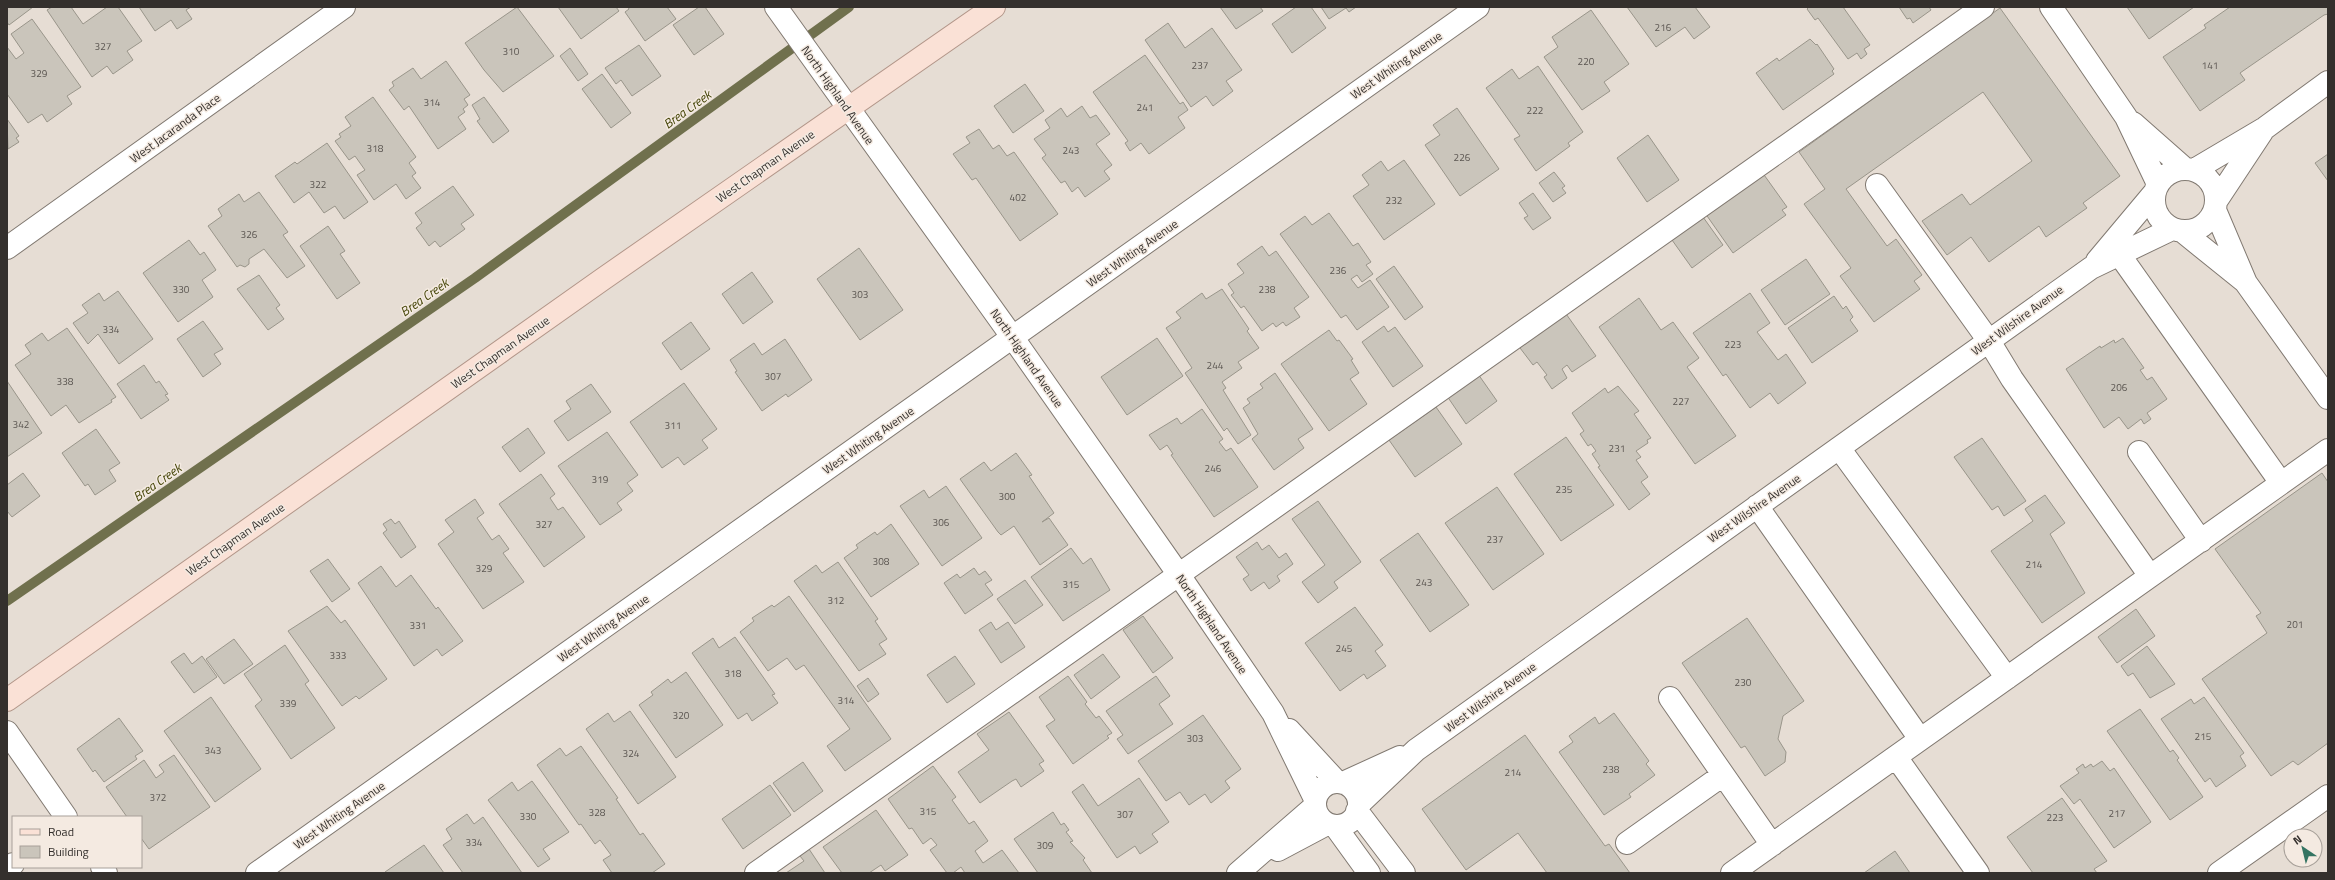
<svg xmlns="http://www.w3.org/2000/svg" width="2335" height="880" viewBox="0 0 2335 880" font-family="'Titillium Web',sans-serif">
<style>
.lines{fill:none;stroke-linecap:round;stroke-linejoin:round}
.stream{stroke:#70704d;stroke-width:10}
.building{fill:#cac5bb;stroke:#99958a}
.minor-casing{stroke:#817971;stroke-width:24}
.major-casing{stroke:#b29689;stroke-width:24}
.minor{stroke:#fff;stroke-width:22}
.major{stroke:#fae1d6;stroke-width:22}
.labels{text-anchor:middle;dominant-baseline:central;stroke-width:3;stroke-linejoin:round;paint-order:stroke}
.number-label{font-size:10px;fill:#5a5550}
.street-label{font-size:12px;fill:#34302d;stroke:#f4eae1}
.water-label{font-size:13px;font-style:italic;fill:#464609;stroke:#f4eae1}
</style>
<rect width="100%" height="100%" fill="#e6ddd4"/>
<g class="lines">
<path class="stream" d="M7,601L475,278L849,7"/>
</g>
<path class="building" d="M7,7H33L9,25L7,22Z
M52,7H71L83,24L107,7H118L142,41L127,51L133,60L113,74L107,66L92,77L47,10Z
M139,7H191L186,10L192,19L177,29L171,20L155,31Z
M517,7L554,56L503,92L484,70L465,43Z
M558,7H616L619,11L581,39Z
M628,7H667L676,19L645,41L625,12L629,9Z
M699,7H705L724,34L694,55L673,25Z
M1220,7H1260L1263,11L1236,29Z
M1296,7H1311L1326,28L1292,53L1272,24Z
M1321,7H1356L1349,12L1346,8L1329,19Z
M1627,7H1695L1710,27L1694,39L1685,27L1656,47Z
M1809,7H1843L1870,45L1864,49L1867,54L1861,59L1857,53L1848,59L1818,18L1815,20L1807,9Z
M1899,7H1929L1931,10L1913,23L1910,18L1907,19Z
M2127,7H2194L2149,39Z
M2230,7H2328V14L2324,15L2240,73L2245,80L2200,111L2163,57L2206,28L2204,25Z
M2000,8L2120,176L2083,203L2087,208L2046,237L2039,226L1989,262L1971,237L1947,255L1922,221L1962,194L1970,205L2032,161L1983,92L1846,189L1887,246L1896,239L1922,275L1914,281L1920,289L1874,322L1840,276L1851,268L1804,204L1825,189L1799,152Z
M1591,10L1629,64L1604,82L1610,91L1582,110L1544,57L1558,47L1552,37Z
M32,19L81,87L67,96L72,104L47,122L42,114L28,123L7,94V47L16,59L24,53L11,34Z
M1168,23L1185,48L1212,28L1242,70L1226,81L1233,91L1213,106L1206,96L1191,107L1145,40Z
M1810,39L1816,45L1817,44L1834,69L1832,71L1834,74L1783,110L1756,73L1777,58L1779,61Z
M639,45L661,76L632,96L621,80L616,84L605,68Z
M570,48L588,74L578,81L560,56Z
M1145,55L1180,104L1183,102L1188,110L1178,117L1185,128L1149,154L1141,143L1130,151L1125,143L1128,141L1093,92Z
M446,61L470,95L464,99L468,105L463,109L465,112L458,117L466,129L438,149L409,106L404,110L389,90L394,86L392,82L413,68L421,79Z
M1538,66L1583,132L1568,143L1570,146L1536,171L1514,139L1520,136L1486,88L1512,69L1519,79Z
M602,74L631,113L611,128L582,89Z
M1025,84L1044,111L1013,133L994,106Z
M373,97L416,157L409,163L416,173L412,176L421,188L406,199L396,184L374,200L357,175L365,170L355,156L349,160L335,141L341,137L339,134L351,126L345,117Z
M484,97L509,131L493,143L477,121L480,119L472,105Z
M1082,106L1090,118L1096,115L1110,134L1096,144L1112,165L1104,171L1110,179L1085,197L1078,187L1072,192L1065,181L1061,183L1042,158L1046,155L1034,139L1050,128L1045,120L1061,108L1067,117Z
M1457,108L1499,169L1460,196L1425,145L1440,135L1433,125Z
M7,119L19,136L16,138L19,142L8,149Z
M979,129L993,149L999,145L1007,156L1014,152L1058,214L1020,241L976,178L972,180L953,154L970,143L966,137Z
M1648,135L1679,180L1647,202L1617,158Z
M327,143L368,202L344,219L335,206L324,213L309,192L294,203L275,176L295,162L297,164Z
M2328,154V181L2315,163Z
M1404,160L1435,204L1384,240L1353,196L1369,185L1362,175L1381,161L1388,171Z
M1554,172L1565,186L1562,188L1566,193L1553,202L1539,183Z
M1762,172L1787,207L1782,210L1786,215L1733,253L1705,213Z
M453,186L474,215L461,224L465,229L440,247L435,241L429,246L416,228L422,223L415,213Z
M259,192L288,232L283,235L305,266L287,278L264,249L249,259V264L245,267L240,265L237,267L208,226L222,216L218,209L239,194L244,202Z
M1533,193L1551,218L1533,230L1524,218L1528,216L1519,203Z
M1329,213L1353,246L1358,243L1371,262L1366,265L1373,274L1362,282L1357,275L1351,279L1358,288L1370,280L1389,307L1357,330L1346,315L1341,318L1280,234L1305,216L1312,225Z
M1703,217L1723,245L1692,268L1672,240Z
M328,226L345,251L340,254L360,283L337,299L300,246Z
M189,240L200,255L204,252L216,270L202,280L213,297L178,322L143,273Z
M1262,246L1269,256L1276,251L1309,297L1294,308L1300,317L1286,326L1283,322L1276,327L1273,323L1262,331L1244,306L1241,308L1231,295L1234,293L1228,284L1244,273L1237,264Z
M859,248L903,310L860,340L817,279Z
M1806,259L1830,294L1785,325L1761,290Z
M1394,266L1423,307L1405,320L1376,279Z
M752,272L773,302L743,324L722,294Z
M259,275L280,305L276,308L284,319L268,330L237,289Z
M1222,289L1249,329L1247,331L1259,348L1238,362L1242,368L1222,382L1226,388L1223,390L1251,435L1238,444L1227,428L1224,431L1185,373L1192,368L1166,328L1181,318L1176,312L1202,293L1206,299Z
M118,291L153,339L119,364L98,334L88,344L73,323L88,313L82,305L99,293L104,301Z
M1750,293L1770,323L1757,332L1778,360L1786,354L1806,383L1778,404L1770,393L1750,408L1726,374L1723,376L1693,333Z
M1834,296L1843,309L1846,306L1853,317L1850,320L1858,331L1812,363L1788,328Z
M1639,298L1661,330L1673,322L1699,358L1687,367L1736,436L1695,464L1599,327Z
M1564,311L1596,356L1572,372L1567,365L1562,369L1567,378L1552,389L1544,377L1547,375L1537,362L1533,365L1517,344Z
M203,321L223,349L214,354L221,364L203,377L177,339Z
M691,322L710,349L681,370L662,343Z
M1384,326L1388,332L1395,327L1423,366L1393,387L1362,342Z
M67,328L116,397L111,400L112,402L79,423L66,405L51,416L15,365L31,354L25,345L42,333L48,341Z
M1329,330L1337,341L1339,340L1353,359L1351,360L1359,373L1350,379L1367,404L1329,431L1281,364Z
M1157,338L1183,376L1127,415L1101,377Z
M2123,338L2144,368L2140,370L2147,380L2152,377L2167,399L2147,413L2151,419L2144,424L2141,419L2128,429L2119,417L2104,428L2066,369L2100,346L2101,348L2114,340L2115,343Z
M785,339L812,380L788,397L786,394L762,411L735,372L737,371L730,360L754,343L762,355Z
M144,365L156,383L159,381L168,394L165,395L169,400L141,419L117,384Z
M1275,373L1313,429L1298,439L1304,448L1274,470L1252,439L1258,434L1243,408L1250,403L1247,399L1263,388L1260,384Z
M1478,374L1497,401L1466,424L1447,396Z
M7,381L42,433L7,457Z
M684,383L717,429L702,440L708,448L684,465L678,457L662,468L630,422Z
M591,384L611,412L568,441L554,421L571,409L566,401Z
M1618,386L1639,411L1634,414L1651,438L1647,440L1648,443L1636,451L1641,457L1636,460L1648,477L1641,482L1650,494L1629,510L1598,467L1600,466L1592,454L1596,451L1591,444L1588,446L1580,434L1584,431L1572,413L1605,388L1608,393Z
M1436,407L1462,444L1415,477L1389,440Z
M1202,409L1223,439L1219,442L1226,451L1231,448L1258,487L1214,517L1171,455L1173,454L1167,445L1160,450L1149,435L1177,418L1181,424Z
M528,428L545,453L520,472L502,447Z
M96,429L120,463L109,470L116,481L95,495L88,484L85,486L62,453Z
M607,432L638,475L627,483L633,491L617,503L622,510L600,525L558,466Z
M1566,437L1614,505L1561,541L1514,474Z
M1982,438L2026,501L2004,516L1998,506L1992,510L1954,457Z
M1016,453L1032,475L1029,476L1054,513L1042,522L1049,518L1068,545L1040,565L1014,526L1001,535L998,532L960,479L984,462L991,471Z
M23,473L40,496L12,517L7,511V485Z
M2322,473L2328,482V743L2298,765L2293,761L2271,776L2202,679L2267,633L2256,616L2261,613L2215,549Z
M541,474L555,494L550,498L558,510L563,507L585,537L544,567L499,504Z
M946,486L982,538L942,566L900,506L924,490L929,498Z
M1497,487L1544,554L1493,590L1445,523Z
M2045,495L2065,523L2050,534L2085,593L2042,623L1991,551L2033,521L2025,509Z
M475,499L484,513L477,518L492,540L499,535L509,549L503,553L524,582L483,609L438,544L454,532L445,520Z
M1318,501L1361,562L1334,582L1338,588L1318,603L1302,582L1325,565L1292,519Z
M391,519L395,524L399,521L416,547L401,558L383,533L387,530L383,524Z
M891,524L919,564L871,597L844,558L858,548L856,545L875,532L877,535Z
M1418,533L1469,605L1430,632L1380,560Z
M1257,542L1262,550L1269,545L1279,558L1286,553L1293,564L1277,576L1280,581L1269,589L1264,582L1251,591L1243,579L1249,575L1236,557Z
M1071,548L1083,564L1091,558L1110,590L1063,621L1031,577Z
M328,559L350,589L332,602L310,571Z
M838,562L878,619L875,621L887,639L879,644L886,654L859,671L794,581L816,565L822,573Z
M381,566L396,587L411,575L436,609L438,607L463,641L442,656L437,649L414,666L358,583Z
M974,568L979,575L985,571L992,580L985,584L993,595L965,614L944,583L957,574L960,578Z
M1025,580L1043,605L1015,624L997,599Z
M789,596L891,739L845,771L827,746L850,729L804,665L796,670L787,658L768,671L740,632L754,621L752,618L772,605L774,607Z
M327,606L341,623L345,620L387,679L359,699L356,696L342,706L288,631Z
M1355,607L1383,645L1375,651L1386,666L1367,679L1364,674L1340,691L1305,643Z
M2136,609L2155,636L2117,663L2098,637Z
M1143,616L1173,658L1153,673L1123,630Z
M1747,618L1804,701L1783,716L1778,739L1786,752L1785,762L1765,776L1745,746L1741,748L1682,663Z
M991,622L996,630L1008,622L1025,647L1001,663L979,630Z
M735,637L775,694L772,695L778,703L752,721L747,713L738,719L692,653L713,638L719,648Z
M234,639L253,664L224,684L206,659Z
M285,645L309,681L305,684L335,728L291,759L255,706L262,700L244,674Z
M2147,646L2175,684L2150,698L2133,673L2128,676L2121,666Z
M184,653L192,664L202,656L217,677L194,693L171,662Z
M1103,654L1120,677L1091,699L1074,675Z
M955,656L975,684L947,703L927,675Z
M686,672L723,725L676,758L639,705L653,695L651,692L668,679L671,683Z
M1068,676L1087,702L1085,704L1096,718L1099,716L1112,733L1107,736L1109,738L1073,764L1046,726L1055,720L1039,697Z
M1156,676L1170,696L1159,704L1173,724L1128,754L1117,739L1123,735L1106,711Z
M868,678L879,694L868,702L857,686Z
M211,697L261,769L215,802L164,731Z
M2204,697L2244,753L2240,756L2246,766L2216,787L2210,778L2205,782L2161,719L2191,699L2194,704Z
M2140,709L2170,752L2173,750L2179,758L2177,760L2203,797L2170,820L2107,731Z
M630,711L676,777L638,804L586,729L608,713L614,722Z
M1009,712L1044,761L1039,764L1044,771L1021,787L1016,779L1012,781L980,803L958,772L989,750L977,734Z
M1614,713L1649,761L1646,764L1655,775L1629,794L1631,797L1604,815L1559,752L1573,742L1569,736L1595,717L1599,724Z
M1203,715L1241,769L1225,781L1230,788L1211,803L1205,794L1189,805L1180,792L1166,801L1138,761Z
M119,718L143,751L135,756L137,759L104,782L95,770L93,772L77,749Z
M1525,735L1605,846L1609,844L1630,873H1547L1518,833L1466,870L1422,809Z
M581,746L618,798L616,799L640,835L643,833L665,864L652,873H612L603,860L611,855L600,840L595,844L581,824L579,825L537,765L560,748L566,756Z
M174,755L210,807L149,849L141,838V817H127L106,787L144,760L156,778L164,772L159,765Z
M2102,761L2110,771L2114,768L2151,822L2114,848L2080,799L2074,804L2060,786L2079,773L2076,769L2083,764L2085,768L2091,764L2093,767Z
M803,762L823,791L794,812L773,783Z
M933,766L956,797L952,800L969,824L974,821L988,841L975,851L983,863L1002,850L1019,873H965L961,867L953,873H947L930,850L937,845L931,838L923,844L912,828L909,829L888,799Z
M1139,778L1169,822L1152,834L1158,842L1140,854L1135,846L1117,858L1072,792L1083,784L1098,806Z
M532,781L569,832L543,849L550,859L538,867L488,800L512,782L518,791Z
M770,785L791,815L743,849L722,819Z
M2062,798L2107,861L2094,869L2097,873H2033L2007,837Z
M876,810L908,855L885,871L881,865L869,873H842L823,847Z
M1053,812L1061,825L1064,823L1069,830L1066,832L1073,841L1070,842L1085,858L1083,860L1092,873H1038L1014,839Z
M467,814L474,824L483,817L522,873H463L443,845L452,839L446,829Z
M424,845L444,873H386L385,872Z
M809,849L825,873H786L804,861L800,856Z
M1895,851L1910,873H1864Z"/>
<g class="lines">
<g class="minor-casing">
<path id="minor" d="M776,7L1013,338L1179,575L1273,713L1315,799
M2051,7L2126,117L2158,184
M2133,123L2184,168
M2154 200a31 31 0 1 1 62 0a31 31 0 1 1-62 0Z
M2194,170L2265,128L2328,82
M1877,185L1989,341L2012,379L2150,576
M2217,200L2262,132
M2215,210L2246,283L2328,398
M2182,231L2244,281
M7,248L344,7
M2119,254L2281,483
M2097,261L2154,193
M1839,448L2007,678
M2139,452L2201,541
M1757,506L1920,739
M1670,698L1772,845
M1289,730L1336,781
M7,732L66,817
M1896,757L1978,873
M1315 804a22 22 0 1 1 44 0a22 22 0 1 1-44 0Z
M1343,783L1400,757
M1359,804L1416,750L2091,268L2172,229
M1357,811L1404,873
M1335,826L1369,873
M1627,843L1723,775
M1278,850L1327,824
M102,867L106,873
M7,869L13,864
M257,873L1478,7
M756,873L1983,7
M1238,873L1315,806
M1732,873L2328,450
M2219,873L2328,796"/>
</g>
<g class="major-casing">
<path id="major" d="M7,700L603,279L994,7"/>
</g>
<use href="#minor" class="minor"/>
<use href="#major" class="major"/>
</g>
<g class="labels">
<g class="number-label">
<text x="1663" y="27">216</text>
<text x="103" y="46">327</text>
<text x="511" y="51">310</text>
<text x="1586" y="61">220</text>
<text x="1200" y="65">237</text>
<text x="2210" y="65">141</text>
<text x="39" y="73">329</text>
<text x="432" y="102">314</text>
<text x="1145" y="107">241</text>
<text x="1535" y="110">222</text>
<text x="375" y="148">318</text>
<text x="1071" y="150">243</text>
<text x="1462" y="157">226</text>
<text x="318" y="184">322</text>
<text x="1018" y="197">402</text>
<text x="1394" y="200">232</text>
<text x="249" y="234">326</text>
<text x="1338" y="270">236</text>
<text x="181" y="289">330</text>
<text x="1267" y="289">238</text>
<text x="860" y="294">303</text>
<text x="111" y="329">334</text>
<text x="1733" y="344">223</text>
<text x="1215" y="365">244</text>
<text x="773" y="376">307</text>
<text x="65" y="381">338</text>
<text x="2119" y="387">206</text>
<text x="1681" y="401">227</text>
<text x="21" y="424">342</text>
<text x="673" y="425">311</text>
<text x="1617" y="448">231</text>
<text x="1213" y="468">246</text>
<text x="600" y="479">319</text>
<text x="1564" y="489">235</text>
<text x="1007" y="496">300</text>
<text x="941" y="522">306</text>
<text x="544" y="524">327</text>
<text x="1495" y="539">237</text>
<text x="881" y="561">308</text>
<text x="2034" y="564">214</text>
<text x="484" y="568">329</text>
<text x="1424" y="582">243</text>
<text x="1071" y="584">315</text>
<text x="836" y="600">312</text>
<text x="2295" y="624">201</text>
<text x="418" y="625">331</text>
<text x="1344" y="648">245</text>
<text x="338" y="655">333</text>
<text x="733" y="673">318</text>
<text x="1743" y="682">230</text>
<text x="846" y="700">314</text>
<text x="288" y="703">339</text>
<text x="681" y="715">320</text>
<text x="2203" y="736">215</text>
<text x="1195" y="738">303</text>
<text x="213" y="750">343</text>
<text x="631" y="753">324</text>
<text x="1611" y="769">238</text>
<text x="1513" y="772">214</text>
<text x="158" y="797">372</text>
<text x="928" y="811">315</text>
<text x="597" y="812">328</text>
<text x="2117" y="813">217</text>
<text x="1125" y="814">307</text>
<text x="528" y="816">330</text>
<text x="2055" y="817">223</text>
<text x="474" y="842">334</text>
<text x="1045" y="845">309</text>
</g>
<g class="street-label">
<text transform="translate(1396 65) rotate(-35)">West Whiting Avenue</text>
<text transform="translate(838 95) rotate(55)">North Highland Avenue</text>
<text transform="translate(175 128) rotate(-36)">West Jacaranda Place</text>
<text transform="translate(765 166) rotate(-35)">West Chapman Avenue</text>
<text transform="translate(1132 253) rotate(-35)">West Whiting Avenue</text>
<text transform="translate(2017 320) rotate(-36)">West Wilshire Avenue</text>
<text transform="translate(500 352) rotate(-35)">West Chapman Avenue</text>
<text transform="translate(1027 358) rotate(55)">North Highland Avenue</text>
<text transform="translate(868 440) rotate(-35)">West Whiting Avenue</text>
<text transform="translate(1754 508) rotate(-35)">West Wilshire Avenue</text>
<text transform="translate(235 539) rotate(-35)">West Chapman Avenue</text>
<text transform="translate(1212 624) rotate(56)">North Highland Avenue</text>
<text transform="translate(603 628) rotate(-35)">West Whiting Avenue</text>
<text transform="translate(1490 697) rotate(-36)">West Wilshire Avenue</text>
<text transform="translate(339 815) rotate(-35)">West Whiting Avenue</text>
</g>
<g class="water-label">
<text transform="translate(687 109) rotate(-36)">Brea Creek</text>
<text transform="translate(424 297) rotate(-35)">Brea Creek</text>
<text transform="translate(157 482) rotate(-35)">Brea Creek</text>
</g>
</g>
<rect width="2335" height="880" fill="none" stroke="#34302d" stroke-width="16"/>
<rect x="12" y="816" width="130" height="52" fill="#f4eae1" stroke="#a7a099"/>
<rect x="20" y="829" width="20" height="6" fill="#fae1d6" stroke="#a7a099"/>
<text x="48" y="836" font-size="12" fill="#34302d">Road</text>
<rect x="20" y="846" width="20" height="12" fill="#cac5bb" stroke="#a7a099"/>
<text x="48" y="856" font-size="12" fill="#34302d">Building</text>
<g transform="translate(2303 848) rotate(325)"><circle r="19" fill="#f4eae1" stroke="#a7a099"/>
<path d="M0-3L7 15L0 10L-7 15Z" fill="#347462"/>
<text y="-6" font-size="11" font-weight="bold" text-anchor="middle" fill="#34302d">N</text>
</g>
</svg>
